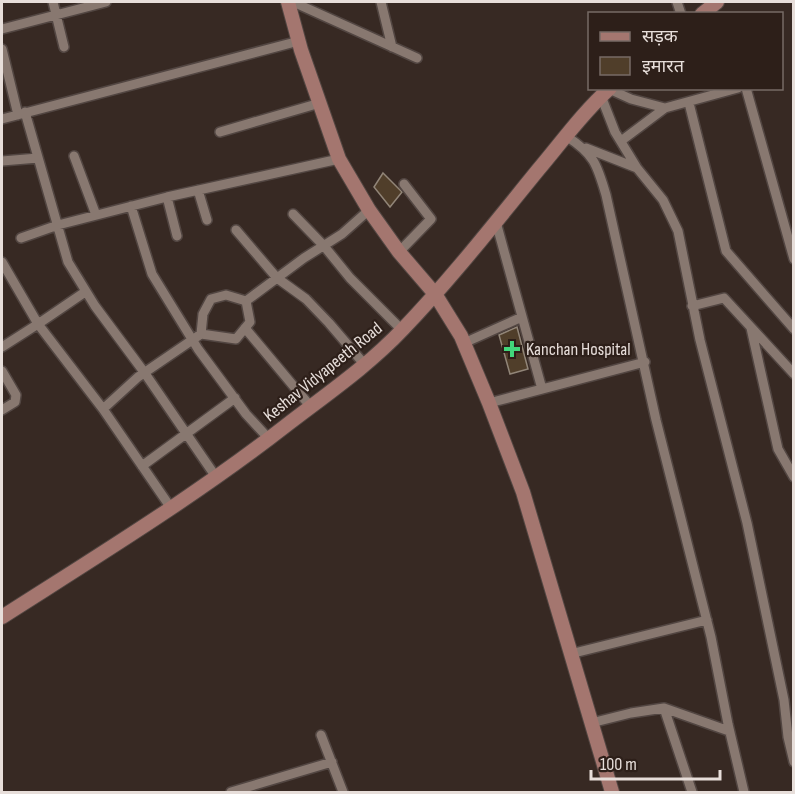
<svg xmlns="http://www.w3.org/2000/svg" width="795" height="794" viewBox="0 0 795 794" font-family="'Sofia Sans Condensed','Noto Sans Devanagari',sans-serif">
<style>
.building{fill:#503e2a;stroke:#918578;stroke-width:1.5}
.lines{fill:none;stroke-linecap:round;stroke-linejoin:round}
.street-casing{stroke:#524642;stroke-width:12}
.secondary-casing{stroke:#524642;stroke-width:16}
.street{stroke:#887870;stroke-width:9}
.secondary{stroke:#a4766f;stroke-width:14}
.poi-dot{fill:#42d77b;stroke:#2d1f19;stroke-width:2}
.labels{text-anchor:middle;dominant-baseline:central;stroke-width:4.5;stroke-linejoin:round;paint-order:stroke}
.poi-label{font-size:18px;fill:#e7deda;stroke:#2d1f19;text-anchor:start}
.street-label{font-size:18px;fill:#e7deda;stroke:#2d1f19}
</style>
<rect width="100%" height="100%" fill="#372923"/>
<path class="building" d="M383,173L402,192L390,207L374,187Z
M517,327L528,369L510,374L499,335Z"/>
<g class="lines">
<g class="street-casing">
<path id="street" d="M53,2L64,47
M293,2L417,58
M381,2L392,47
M677,2L681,14
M2,29L106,2
M2,49L18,115
M746,88L794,259
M609,89L631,99L665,108
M601,96L615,132L637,168L663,200L678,231L700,340L747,523L784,700L788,737L794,762
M689,103L726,251L794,329
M25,112L68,262L95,306L144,372L216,477
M2,119L299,41
M220,132L320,103
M566,136C594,154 597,164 606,195L656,420L711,637L728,724L744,792
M621,141L665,108L738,88
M586,148L637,168
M74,156L96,215
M2,161L38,158
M198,190L207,220
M167,197L177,236
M131,206L152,274L198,349L246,414L270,440
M293,214L324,246L350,278L402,330
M496,222L542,389
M236,230L277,278L306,299L329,323L365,365
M21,238L58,225L167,197L339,159
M399,252L431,219L404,184
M2,262L38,324L85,292
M692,306L724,298L794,374
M245,328L311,407
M751,328L778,449L794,477
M201,334L203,314L211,299L226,295L246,301
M464,343L522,317
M2,347L38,324L103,409L138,377L201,334L236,339L250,322L246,301L304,258L342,234L369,210
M2,371L16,395L15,402L2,410
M489,403L645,362
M103,409L171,508
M142,466L235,398
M570,654L707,620
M664,708L729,731
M591,723L631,713L664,708L692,792
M321,735L343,792
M231,792L332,762"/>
</g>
<g class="secondary-casing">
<path id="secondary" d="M288,2L301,50L339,159L369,210L399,252L435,294L461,336L489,403L523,492L612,792
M702,14L717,2
M2,617C99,555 197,495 288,424C327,394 368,366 403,329C451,279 494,224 538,170C561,143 583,112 610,88"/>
</g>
<use href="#street" class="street"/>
<use href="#secondary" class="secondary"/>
</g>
<path class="poi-dot" d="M509 340h6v6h6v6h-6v6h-6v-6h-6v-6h6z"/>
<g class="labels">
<g class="poi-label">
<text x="526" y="349">Kanchan Hospital</text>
</g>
<g class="street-label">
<text transform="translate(323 372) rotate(-39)">Keshav Vidyapeeth Road</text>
</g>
</g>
<rect width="795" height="794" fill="none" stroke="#e7deda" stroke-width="6"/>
<rect x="588" y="12" width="195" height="78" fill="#2d1f19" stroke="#776b66" stroke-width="1.5"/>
<rect x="600" y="32" width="30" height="9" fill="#a4766f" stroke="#776b66" stroke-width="1.5"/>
<text x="642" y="42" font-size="18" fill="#e7deda">सड़क</text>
<rect x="600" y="57" width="30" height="18" fill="#503e2a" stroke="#776b66" stroke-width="1.5"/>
<text x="642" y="72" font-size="18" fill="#e7deda">इमारत</text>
<path d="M591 770v9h129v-9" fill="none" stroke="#e7deda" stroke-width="3"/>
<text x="600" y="770" font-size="18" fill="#e7deda" stroke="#2d1f19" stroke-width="4.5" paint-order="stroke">100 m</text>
</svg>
